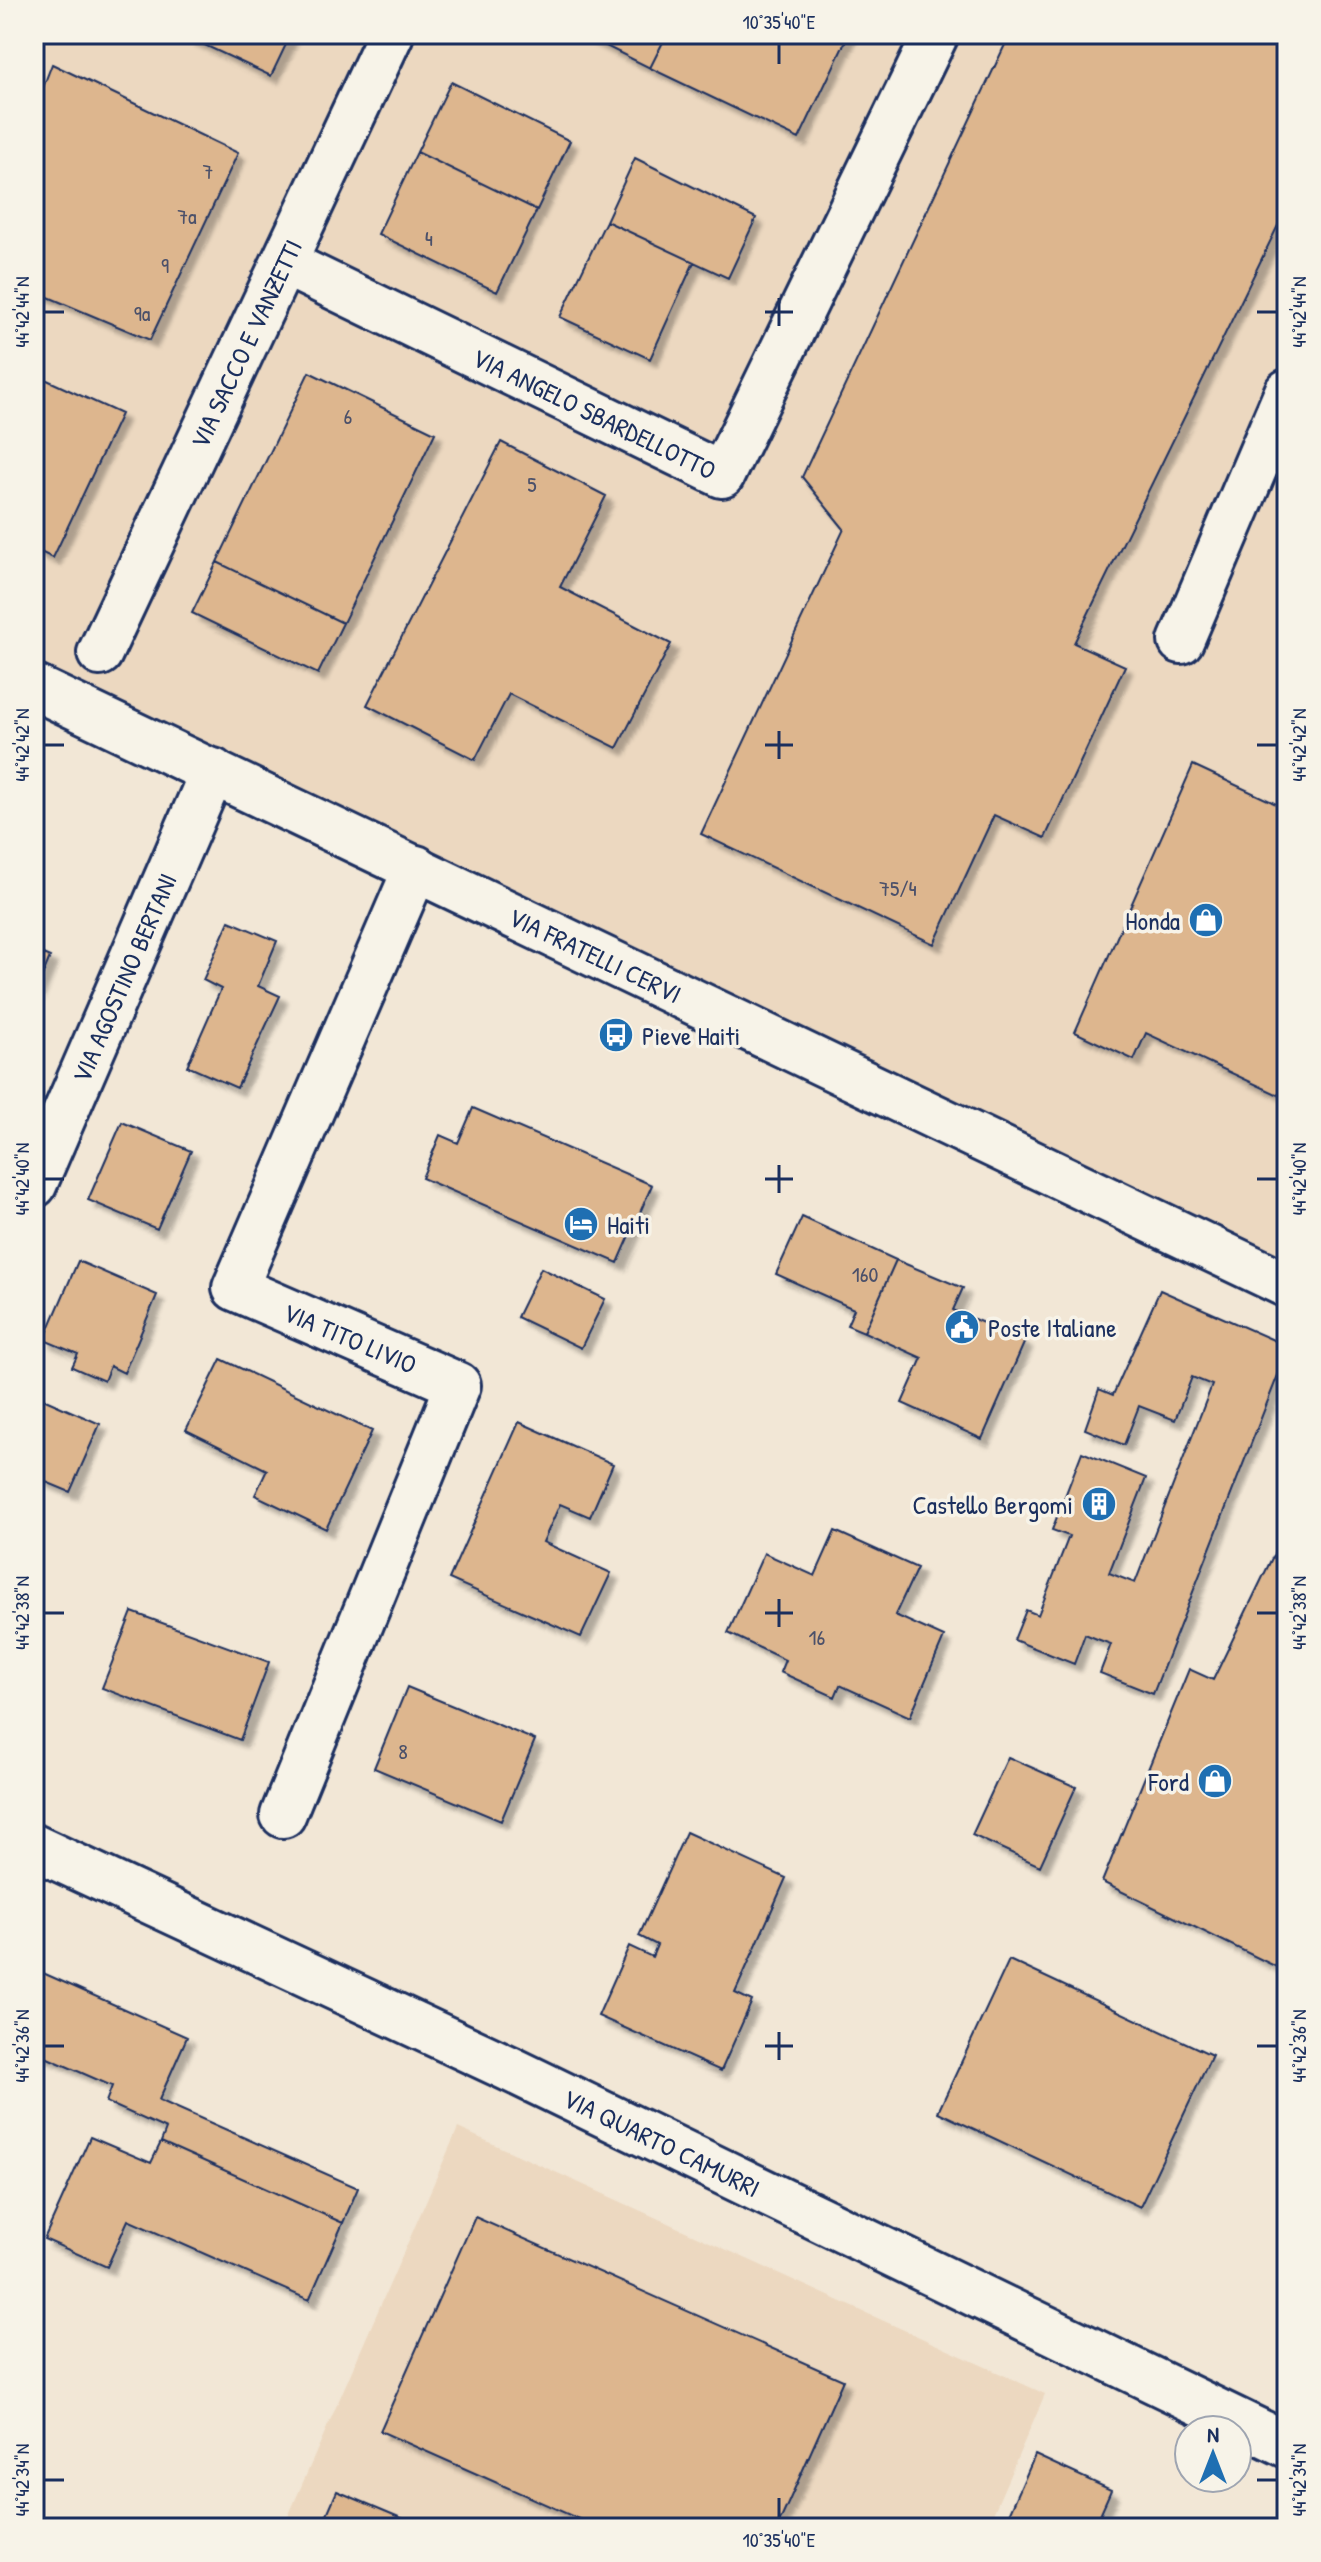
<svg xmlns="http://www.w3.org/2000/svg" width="1321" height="2562" viewBox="0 0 1321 2562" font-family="'Patrick Hand',sans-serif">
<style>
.built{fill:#ecd8c0}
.building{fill:#ddb68e;stroke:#1b2f5e;stroke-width:2;filter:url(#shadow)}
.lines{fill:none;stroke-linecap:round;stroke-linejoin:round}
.minor-casing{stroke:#1b2f5e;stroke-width:50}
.major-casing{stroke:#1b2f5e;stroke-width:50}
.minor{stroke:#f7f3e8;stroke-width:44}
.major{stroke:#f7f3e8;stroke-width:44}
.ticks{fill:none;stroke:#1b2f5e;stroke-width:3}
.labels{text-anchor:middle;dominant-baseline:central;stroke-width:7;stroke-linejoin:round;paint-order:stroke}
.number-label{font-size:22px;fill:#4c516a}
.street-label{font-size:26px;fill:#1b2f5e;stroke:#f7f3e8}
.poi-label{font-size:26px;fill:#1b2f5e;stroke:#f7f3e8;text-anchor:end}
.neatline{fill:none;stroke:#1b2f5e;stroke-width:3}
.ticks-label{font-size:20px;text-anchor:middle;fill:#1b2f5e}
</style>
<defs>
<filter id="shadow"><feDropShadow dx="7" dy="7" stdDeviation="2" flood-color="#0004"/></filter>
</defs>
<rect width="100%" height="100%" fill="#f2e7d6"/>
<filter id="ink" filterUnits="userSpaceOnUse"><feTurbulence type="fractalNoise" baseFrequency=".0125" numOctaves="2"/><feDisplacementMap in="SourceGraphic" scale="16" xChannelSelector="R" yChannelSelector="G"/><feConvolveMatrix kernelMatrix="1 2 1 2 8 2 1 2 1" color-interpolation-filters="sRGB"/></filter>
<g filter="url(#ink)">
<path class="built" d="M34,34H1287V1285L34,687Z
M458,2128L1045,2394L987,2528H283Z"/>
<path class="building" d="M181,34H291L271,76Z
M582,34H667L650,68Z
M667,34H849L799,139L650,68Z
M1010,34H1287V207L1074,643L1125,666L1045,838L994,815L934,944L701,834L844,529L802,477Z
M52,64L238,153L150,340L34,291V111Z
M451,82L570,141L537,210L417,152Z
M417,152L537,210L497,292L378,234Z
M635,158L756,218L728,278L606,221Z
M606,221L694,262L650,359L560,317Z
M309,372L435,433L343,623L217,562Z
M34,374L121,414L53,558L34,549Z
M501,442L606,496L560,587L671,644L617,748L509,694L475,760L367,705Z
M217,562L343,623L318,674L192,613Z
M1193,765L1287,809V1099L1146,1033L1134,1060L1075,1032Z
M229,921L277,941L258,986L280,996L237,1088L187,1066L221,989L203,980Z
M34,950L50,957L34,996Z
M473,1108L652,1185L618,1263L422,1178L440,1135L458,1143Z
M122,1122L191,1151L157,1229L88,1200Z
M802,1217L896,1260L864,1332L847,1325L854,1309L776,1274Z
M896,1260L963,1288L953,1310L1025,1341L982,1439L902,1403L922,1358L864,1332Z
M78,1261L157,1295L124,1373L110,1366L104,1381L72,1367L78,1354L44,1340Z
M541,1268L605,1299L581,1348L517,1317Z
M1160,1290L1287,1346V1352L1153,1694L1100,1673L1111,1644L1097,1639L1085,1634L1074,1664L1014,1640L1026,1610L1038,1615L1069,1536L1052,1530L1082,1452L1146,1478L1109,1573L1135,1583L1212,1385L1192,1377L1175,1420L1139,1406L1124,1445L1085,1429L1099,1389L1113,1395Z
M221,1359L372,1431L326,1529L255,1495L267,1470L186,1430Z
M34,1395L100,1424L70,1492L34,1477Z
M519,1422L613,1464L590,1517L560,1504L543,1542L611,1573L581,1637L449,1579Z
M1287,1527V1972L1102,1882L1189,1669L1213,1680Z
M835,1531L917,1568L895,1615L944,1637L910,1717L840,1685L835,1697L780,1672L785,1660L728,1633L764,1553L815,1576Z
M132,1612L269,1662L240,1740L102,1688Z
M407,1687L535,1740L501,1821L374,1768Z
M1008,1757L1076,1787L1040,1866L972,1835Z
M686,1832L786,1878L735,1993L752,2001L721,2071L598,2016L629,1946L652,1957L657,1945L639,1936Z
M1009,1960L1212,2055L1140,2207L938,2112Z
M34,1969L187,2037L159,2100L358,2188L343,2223L161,2142L166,2129L106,2102L112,2086L34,2052Z
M90,2137L151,2163L161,2142L343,2223L309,2300L128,2220L107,2267L44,2239Z
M475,2217L843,2380L777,2528H599L380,2431Z
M1035,2455L1111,2490L1094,2528H1003Z
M337,2491L425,2528H321Z"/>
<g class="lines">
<g class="minor-casing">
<g id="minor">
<path id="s1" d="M285,263L722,475L936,34"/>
<path d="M1181,641L1287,392"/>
<path id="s2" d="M100,653L391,34"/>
<path id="s3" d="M34,1185L213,771"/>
<path d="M283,1815L458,1385L235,1288L416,868"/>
<path id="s4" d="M34,1847L508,2068L1287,2445"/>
</g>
</g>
<g class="major-casing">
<g id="major">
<path id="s5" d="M34,687L1287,1285"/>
</g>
</g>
<use href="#minor" class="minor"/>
<use href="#major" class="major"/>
</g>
</g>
<path class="ticks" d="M779,44V64M779,298V326M44,312H64M765,312H793M1257,312H1277M779,731V759M44,745H64M765,745H793M1257,745H1277M779,1165V1193M44,1179H64M765,1179H793M1257,1179H1277M779,1599V1627M44,1613H64M765,1613H793M1257,1613H1277M779,2032V2060M44,2046H64M765,2046H793M1257,2046H1277M44,2480H64M1257,2480H1277M779,2498V2518"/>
<defs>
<g id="shop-disc" transform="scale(1.8)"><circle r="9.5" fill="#1f6fb2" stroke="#f7f3e8"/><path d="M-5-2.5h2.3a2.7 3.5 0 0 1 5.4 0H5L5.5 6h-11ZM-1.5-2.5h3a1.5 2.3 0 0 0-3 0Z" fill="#fff"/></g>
<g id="bus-disc" transform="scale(1.8)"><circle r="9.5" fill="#1f6fb2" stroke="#f7f3e8"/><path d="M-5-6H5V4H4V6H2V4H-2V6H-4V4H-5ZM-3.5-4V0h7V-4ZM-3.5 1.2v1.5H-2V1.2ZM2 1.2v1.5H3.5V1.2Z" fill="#fff"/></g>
<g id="hotel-disc" transform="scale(1.8)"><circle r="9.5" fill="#1f6fb2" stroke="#f7f3e8"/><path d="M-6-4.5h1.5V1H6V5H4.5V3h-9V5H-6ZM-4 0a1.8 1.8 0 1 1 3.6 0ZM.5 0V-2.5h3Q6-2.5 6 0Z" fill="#fff"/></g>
<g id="civic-disc" transform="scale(1.8)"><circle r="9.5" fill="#1f6fb2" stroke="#f7f3e8"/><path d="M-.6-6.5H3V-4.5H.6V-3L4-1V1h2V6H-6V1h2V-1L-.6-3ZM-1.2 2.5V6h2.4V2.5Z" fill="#fff"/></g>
<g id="building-disc" transform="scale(1.8)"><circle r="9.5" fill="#1f6fb2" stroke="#f7f3e8"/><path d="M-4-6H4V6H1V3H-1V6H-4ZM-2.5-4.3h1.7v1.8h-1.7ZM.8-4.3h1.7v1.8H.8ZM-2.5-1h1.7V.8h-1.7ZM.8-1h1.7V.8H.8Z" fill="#fff"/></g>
</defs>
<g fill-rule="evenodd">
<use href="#shop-disc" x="1206" y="920"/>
<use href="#bus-disc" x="616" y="1035"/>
<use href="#hotel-disc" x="581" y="1224"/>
<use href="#civic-disc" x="962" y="1327"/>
<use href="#building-disc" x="1099" y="1504"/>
<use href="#shop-disc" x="1215" y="1781"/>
</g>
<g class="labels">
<g class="number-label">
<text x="208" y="171">7</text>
<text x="187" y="216">7a</text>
<text x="429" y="238">4</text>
<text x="165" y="265">9</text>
<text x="142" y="313">9a</text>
<text x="348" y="416">6</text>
<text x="532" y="484">5</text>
<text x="898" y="888">75/4</text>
<text x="865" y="1274">160</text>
<text x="817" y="1637">16</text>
<text x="403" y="1751">8</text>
</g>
<g class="street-label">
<text stroke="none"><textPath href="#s2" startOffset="342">VIA SACCO E VANZETTI</textPath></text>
<text stroke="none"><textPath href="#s1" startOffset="344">VIA ANGELO SBARDELLOTTO</textPath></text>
<text stroke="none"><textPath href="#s5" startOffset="622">VIA FRATELLI CERVI</textPath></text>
<text stroke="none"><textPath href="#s3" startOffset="226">VIA AGOSTINO BERTANI</textPath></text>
<text transform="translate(350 1338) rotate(23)">VIA TITO LIVIO</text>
<text stroke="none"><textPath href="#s4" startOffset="694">VIA QUARTO CAMURRI</textPath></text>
</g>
<g class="poi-label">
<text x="1180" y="920">Honda</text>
<text x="642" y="1035" text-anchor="start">Pieve Haiti</text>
<text x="607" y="1224" text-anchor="start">Haiti</text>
<text x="988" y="1327" text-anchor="start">Poste Italiane</text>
<text x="1073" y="1504">Castello Bergomi</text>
<text x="1189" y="1781">Ford</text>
</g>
</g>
<rect width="1321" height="2562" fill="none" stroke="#f7f3e8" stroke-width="88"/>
<g transform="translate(1213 2454)"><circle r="38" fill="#f7f3e8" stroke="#9fa5b1" stroke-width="2"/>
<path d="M0-6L14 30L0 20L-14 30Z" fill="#1f6fb2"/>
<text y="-12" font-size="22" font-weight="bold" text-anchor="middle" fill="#1b2f5e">N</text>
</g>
<rect x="44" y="44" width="1233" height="2474" class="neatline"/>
<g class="ticks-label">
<text x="779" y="29">10°35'40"E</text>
<text transform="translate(22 312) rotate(-90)" y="7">44°42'44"N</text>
<text transform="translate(1299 312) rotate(-90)" y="7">44°42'44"N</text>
<text transform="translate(22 745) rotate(-90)" y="7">44°42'42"N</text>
<text transform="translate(1299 745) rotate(-90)" y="7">44°42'42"N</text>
<text transform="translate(22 1179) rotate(-90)" y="7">44°42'40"N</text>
<text transform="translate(1299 1179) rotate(-90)" y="7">44°42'40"N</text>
<text transform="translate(22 1613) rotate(-90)" y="7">44°42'38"N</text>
<text transform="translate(1299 1613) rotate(-90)" y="7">44°42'38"N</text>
<text transform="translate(22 2046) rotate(-90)" y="7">44°42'36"N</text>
<text transform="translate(1299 2046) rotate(-90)" y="7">44°42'36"N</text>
<text transform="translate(22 2480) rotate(-90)" y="7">44°42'34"N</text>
<text transform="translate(1299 2480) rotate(-90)" y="7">44°42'34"N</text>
<text x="779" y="2547">10°35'40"E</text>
</g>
</svg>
